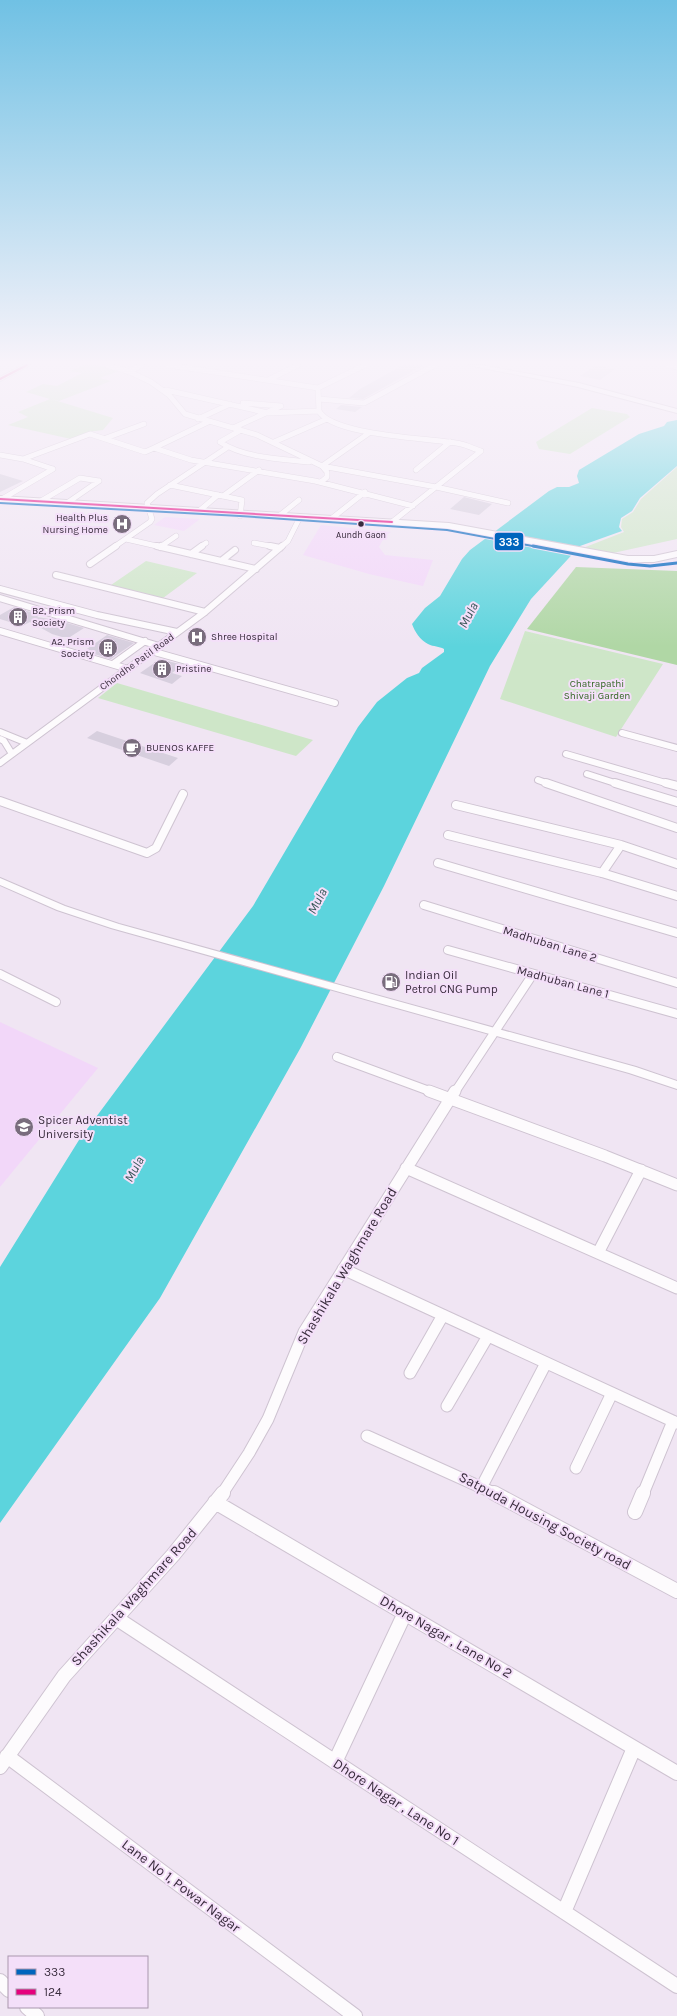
<svg xmlns="http://www.w3.org/2000/svg" width="677" height="2016" viewBox="0 0 677 2016" font-family="Karla,sans-serif">
<style>
.built{fill:#f2d7f9}
.green{fill:#cee6c8}
.forest{fill:#b0d7a5}
.water{fill:#5cd4dd}
.building{fill:#d7cfde}
.lines{fill:none;stroke-linecap:round;stroke-linejoin:round}
.minor-far4-casing{stroke:#cec3d1;stroke-width:6}
.minor-far3-casing{stroke:#cec3d1;stroke-width:8}
.minor-far2-casing{stroke:#cec3d1;stroke-width:10}
.minor-far1-casing{stroke:#cec3d1;stroke-width:13}
.minor-casing{stroke:#cec3d1;stroke-width:16}
.tertiary-casing{stroke:#cec3d1;stroke-width:2}
.secondary-casing{stroke:#cec3d1;stroke-width:2}
.primary-casing{stroke:#cec3d1;stroke-width:2}
.minor-far4{stroke:#fdfbfd;stroke-width:5}
.minor-far3{stroke:#fdfbfd;stroke-width:6}
.minor-far2{stroke:#fdfbfd;stroke-width:8}
.minor-far1{stroke:#fdfbfd;stroke-width:11}
.minor{stroke:#fdfbfd;stroke-width:14}
.tertiary{fill:#fdfbfd;fill-rule:evenodd}
.secondary{fill:#fdfbfd;fill-rule:evenodd}
.primary{fill:#fdfbfd;fill-rule:evenodd}
.bus-1-far1-casing{stroke:#f4dff9;stroke-width:3.5}
.bus-1-casing{stroke:#f4dff9;stroke-width:5}
.bus-2-casing{stroke:#f4dff9;stroke-width:3.5}
.bus-1-far1{stroke:#0065bd;stroke-width:2}
.bus-1{stroke:#0065bd;stroke-width:3}
.bus-2{stroke:#e5007d;stroke-width:2}
.bus-dot{fill:#392c3d;stroke:#f4dff9;stroke-width:1.5}
.labels{text-anchor:middle;dominant-baseline:central;stroke-width:4;stroke-linejoin:round;paint-order:stroke}
.far-bus-label{font-size:9px;fill:#392c3d;stroke:#f4dff9}
.far-poi-label{font-size:10px;fill:#392c3d;stroke:#f4dff9;text-anchor:start}
.far-street-label{font-size:10px;fill:#392c3d;stroke:#f4dff9}
.far-park-label{font-size:10px;fill:#326623;stroke:#f4dff9}
.street-label{font-size:12px;fill:#392c3d;stroke:#f4dff9}
.poi-label{font-size:12px;fill:#392c3d;stroke:#f4dff9;text-anchor:start}
.water-label{font-size:13px;font-style:italic;fill:#355556;stroke:#f4dff9}
.near-street-label{font-size:14px;fill:#392c3d;stroke:#f4dff9}
.line-badge{stroke:#f4dff9;stroke-width:1.5}
.badge-label{font-size:11px;text-anchor:middle;font-weight:bold;fill:#fff}
</style>
<rect width="100%" height="100%" fill="#f0e5f3"/>
<path class="built" d="M165,517L200,519L184,531L154,525Z
M321,525L391,532L385,536L379,547L385,555L433,560L423,586L369,574L303,555Z
M0,1022L98,1068L0,1187Z"/>
<path class="green" d="M84,365H97L119,371L100,378L111,381L59,401L51,399L113,418L103,430L88,432L71,439L8,425L28,417L18,412L50,399L26,392L43,384L57,386L82,373L70,371Z
M592,408L627,414L630,417L570,454L539,449L536,442Z
M677,467V539L613,553L583,548L624,532L621,527L622,519L633,512L641,499Z
M146,561L197,573L163,598L111,585Z
M525,631L663,664L616,737L500,699Z
M117,683L313,740L296,756L98,698Z"/>
<path class="forest" d="M576,567L677,571V665L527,629Z"/>
<path class="water" d="M677,420V466L640,498L632,511L621,518L619,527L622,531L580,546L531,599L490,666L384,886L301,1047L160,1298L0,1523V1267L79,1140L253,906L358,727L377,702L407,678L419,673L422,668L444,652V649C439,646 434,647 428,644C420,640 415,632 412,624L425,608L440,596L462,559L470,550L549,491L557,487H569L579,483L577,476L579,470L639,434L664,426L667,422Z"/>
<path class="building" d="M403,365H424L363,399L349,398L360,389Z
M596,365L615,369L600,380L580,376Z
M341,405L362,407L355,412L336,409Z
M0,474L23,481L0,492Z
M464,497L492,504L479,515L450,509Z
M14,607L40,615L37,617L57,620L84,628L70,637H62L52,634L30,622L22,626L0,619V615Z
M107,635L134,643L111,659L84,651Z
M160,659L183,665L172,673L182,676L172,684L140,673Z
M97,731L178,758L169,766L87,738Z"/>
<g class="lines">
<g class="minor-far4-casing">
<path id="minor-far4" d="M107,365L130,372L151,382L169,395L185,414L257,435L322,466L436,487L508,503
M168,365L318,388L319,411
M668,365L677,367
M128,372L142,365
M268,380L298,365
M318,388L365,365
M166,390L268,413L319,411
M319,399L364,403L435,365
M319,411C332,436 433,438 461,444C467,445 474,449 481,451L392,522
M198,419L230,404
M208,422L154,448L191,460L315,481L413,506
M233,428L281,406L243,403
M241,430L220,442C244,458 281,459 309,462
M106,438L144,424
M274,442L327,419
M0,455L23,459
M53,469L23,459L90,434L145,452L154,448
M416,470L450,442
M321,482L327,477V472L322,466L369,433
M170,485L242,500L240,516
M223,496L259,470
M2,499L53,469
M41,501L80,478L99,481
M67,503L99,481
M199,511L218,495
M279,516L299,500
M331,519L365,492
M126,539L161,547
M254,543L275,547
M114,547L150,522L152,519L147,503L157,494L228,447
M160,547L176,536
M200,547L206,543
M281,547L288,541L299,519"/>
</g>
<g class="minor-far3-casing">
<path id="minor-far3" d="M157,546L256,569
M270,546L280,548
M160,547L161,546
M191,554L202,546
M221,561L235,550
M90,564L116,546
M56,575L205,612
M0,589L97,615L177,632
M0,598L159,646
M0,631L128,669
M151,651L335,703
M113,664L145,641
M0,732L27,743
M622,733L677,748
M0,739L4,741L12,754
M566,754L669,784
M0,763L205,612L282,546
M587,774L618,784
M538,780L549,784"/>
</g>
<g class="minor-far2-casing">
<path id="minor-far2" d="M546,783L677,828
M615,783L677,802
M666,783L677,786
M0,801L147,853L156,848L183,794
M456,805L621,845L677,864
M448,835L602,873L677,896
M438,863L677,933
M602,873L621,845
M424,905L677,983
M448,950L677,1014
M0,974L56,1002
M337,1057L432,1092
M455,1092L533,974"/>
</g>
<g class="minor-far1-casing">
<path id="minor-far1" d="M429,1091L605,1156L677,1185
M406,1168L677,1288
M598,1253L641,1170
M343,1269L677,1423
M410,1373L443,1315
M447,1406L488,1336
M367,1436L496,1494
M576,1468L612,1393
M482,1486L546,1363
M222,1494L249,1453L268,1419L304,1332L455,1091
M643,1494L673,1421"/>
</g>
<g class="minor-casing">
<path id="minor" d="M494,1493L677,1591
M215,1502L677,1773
M635,1512L643,1493
M116,1618L677,1986
M7,1756L355,2016
M335,1762L405,1613
M0,1767L64,1676L173,1555L223,1493
M564,1912L634,1748
M0,1981L9,1990
M27,2007L37,2016"/>
</g>
<g class="tertiary-casing">
<path id="tertiary" d="M23,365H30L0,381V377Z
M0,878L65,906L119,924L636,1067L677,1081V1089L629,1073L111,928L57,910L0,885Z"/>
</g>
<g class="secondary-casing">
<path id="secondary" d="M468,365H481L579,383L677,409V413L578,387Z"/>
</g>
<g class="primary-casing">
<path id="primary" d="M0,496L449,523L628,556H654L677,551V557L654,562H628L449,529L0,502Z"/>
</g>
<use href="#minor-far4" class="minor-far4"/>
<use href="#minor-far3" class="minor-far3"/>
<use href="#minor-far2" class="minor-far2"/>
<use href="#minor-far1" class="minor-far1"/>
<use href="#minor" class="minor"/>
<use href="#tertiary" class="tertiary"/>
<use href="#secondary" class="secondary"/>
<use href="#primary" class="primary"/>
<g class="bus-1-far1-casing">
<path id="bus-1-far1" d="M0,503L240,516L447,530L538,547"/>
</g>
<g class="bus-1-casing">
<path id="bus-1" d="M533,546L628,564L650,566L677,563"/>
</g>
<g class="bus-2-casing">
<path id="bus-2" d="M0,379L27,365
M0,499L392,522"/>
</g>
<use href="#bus-1-far1" class="bus-1-far1"/>
<use href="#bus-1" class="bus-1"/>
<use href="#bus-2" class="bus-2"/>
</g>
<linearGradient id="sky" x2="0" y2="1"><stop stop-color="#70c1e4"/><stop offset="0.56" stop-color="#f8f3fa"/><stop offset="1" stop-color="#f8f3fa" stop-opacity="0"/></linearGradient>
<rect width="677" height="647" fill="url(#sky)"/>
<defs>
<g id="hospital-disc" transform="scale(1)"><circle r="9.5" fill="#796d7d" stroke="#f4dff9"/><path d="M-5-5h3v3.5h4V-5h3V5h-3V1.5h-4V5h-3Z" fill="#fff"/></g>
<g id="building-disc" transform="scale(1)"><circle r="9.5" fill="#796d7d" stroke="#f4dff9"/><path d="M-4-6H4V6H1V3H-1V6H-4ZM-2.5-4.3h1.7v1.8h-1.7ZM.8-4.3h1.7v1.8H.8ZM-2.5-1h1.7V.8h-1.7ZM.8-1h1.7V.8H.8Z" fill="#fff"/></g>
<g id="cafe-disc" transform="scale(1)"><circle r="9.5" fill="#796d7d" stroke="#f4dff9"/><path d="M-5.5-4.5H6V0H3Q3 3.5 0 3.5H-2.5Q-5.5 3.5-5.5 0ZM3-3.2v2h1.7v-2ZM-6 4.5H4V6H-6Z" fill="#fff"/></g>
<g id="fuel-disc" transform="scale(1)"><circle r="9.5" fill="#796d7d" stroke="#f4dff9"/><path d="M-5.5-6h7V0h2V4h1.3V-2.5L3-4.5l.8-.8L6-3V5H2.5V1h-1V6h-7ZM-4.2-4.7v3.2H.2V-4.7Z" fill="#fff"/></g>
<g id="university-disc" transform="scale(1)"><circle r="9.5" fill="#796d7d" stroke="#f4dff9"/><path d="M0-5L7-2L0 1L-7-2ZM-4 1L0 2.5L4 1V4Q0 6-4 4Z" fill="#fff"/></g>
</defs>
<g fill-rule="evenodd">
<use href="#hospital-disc" x="122" y="524"/>
<use href="#building-disc" x="18" y="617"/>
<use href="#hospital-disc" x="197" y="637"/>
<use href="#building-disc" x="108" y="648"/>
<use href="#building-disc" x="162" y="669"/>
<use href="#cafe-disc" x="132" y="748"/>
<use href="#fuel-disc" x="391" y="982"/>
<use href="#university-disc" x="24" y="1127"/>
</g>
<circle class="bus-dot" cx="361" cy="524" r="3.5"/>
<g class="labels">
<g class="far-bus-label">
<text x="361" y="535">Aundh Gaon</text>
</g>
<g class="far-poi-label">
<text x="108" y="518" text-anchor="end">Health Plus<tspan x="108" dy="12">Nursing Home</tspan></text>
<text x="32" y="611">B2, Prism<tspan x="32" dy="12">Society</tspan></text>
<text x="211" y="637">Shree Hospital</text>
<text x="94" y="642" text-anchor="end">A2, Prism<tspan x="94" dy="12">Society</tspan></text>
<text x="176" y="669">Pristine</text>
<text x="146" y="748">BUENOS KAFFE</text>
</g>
<g class="far-street-label">
<text transform="translate(137 662) rotate(-36)">Chondhe Patil Road</text>
</g>
<g class="far-park-label">
<text x="597" y="684">Chatrapathi<tspan x="597" dy="12">Shivaji Garden</tspan></text>
</g>
<g class="street-label">
<text transform="translate(550 944) rotate(17)">Madhuban Lane 2</text>
<text transform="translate(563 982) rotate(15)">Madhuban Lane 1</text>
</g>
<g class="poi-label">
<text x="405" y="975">Indian Oil<tspan x="405" dy="14">Petrol CNG Pump</tspan></text>
<text x="38" y="1120">Spicer Adventist<tspan x="38" dy="14">University</tspan></text>
</g>
<g class="water-label">
<text transform="translate(468 615) rotate(-62)">Mula</text>
<text transform="translate(317 901) rotate(-62)">Mula</text>
<text transform="translate(134 1169) rotate(-61)">Mula</text>
</g>
<g class="near-street-label">
<text transform="translate(347 1266) rotate(-59)">Shashikala Waghmare Road</text>
<text transform="translate(545 1521) rotate(28)">Satpuda Housing Society road</text>
<text transform="translate(134 1597) rotate(-48)">Shashikala Waghmare Road</text>
<text transform="translate(446 1637) rotate(30)">Dhore Nagar , Lane No 2</text>
<text transform="translate(396 1802) rotate(33)">Dhore Nagar , Lane No 1</text>
<text transform="translate(181 1886) rotate(37)">Lane No 1, Powar Nagar</text>
</g>
</g>
<rect class="line-badge" x="494" y="532" width="30" height="19" rx="4" fill="#0065bd"/>
<g class="badge-label">
<text x="509" y="546">333</text>
</g>
<rect x="8" y="1956" width="140" height="52" fill="#f4dff9" stroke="#a997ae"/>
<rect x="16" y="1969" width="20" height="6" fill="#0065bd" stroke="#a997ae"/>
<text x="44" y="1976" font-size="12" fill="#392c3d">333</text>
<rect x="16" y="1989" width="20" height="6" fill="#e5007d" stroke="#a997ae"/>
<text x="44" y="1996" font-size="12" fill="#392c3d">124</text>
</svg>
